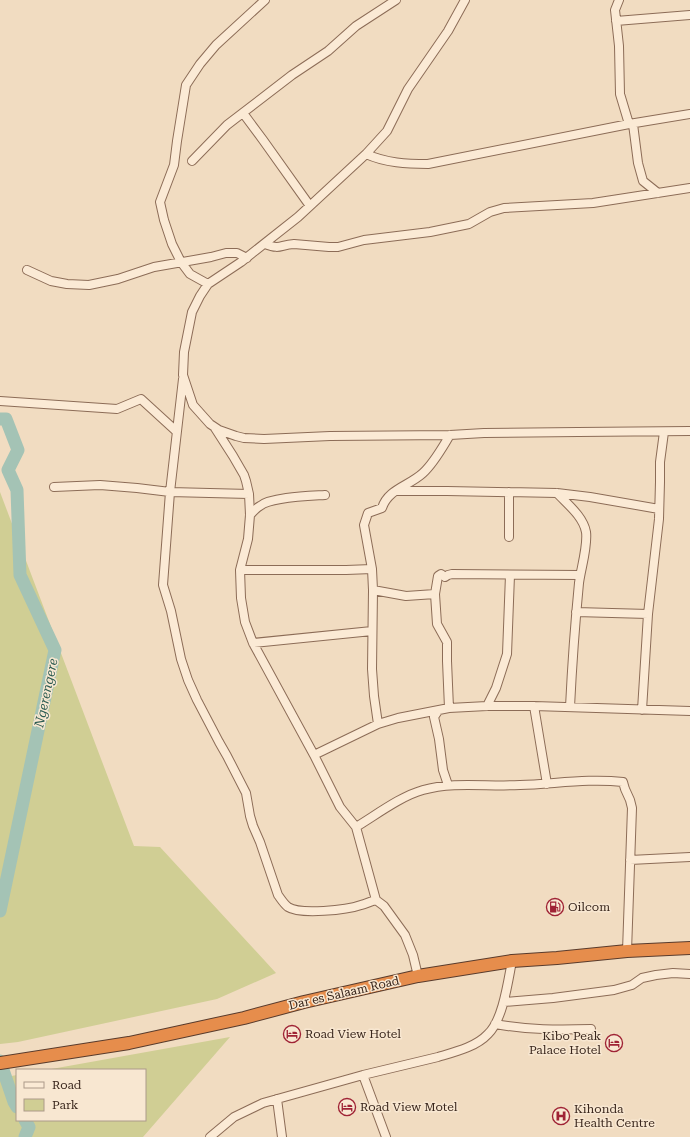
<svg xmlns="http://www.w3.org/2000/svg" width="690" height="1137" viewBox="0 0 690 1137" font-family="'Roboto Serif',serif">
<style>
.green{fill:#d0ce94}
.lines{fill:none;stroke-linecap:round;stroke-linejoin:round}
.river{stroke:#a4c3b5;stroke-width:13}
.minor-casing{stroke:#8c6c57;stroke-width:10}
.highway-casing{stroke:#593b2c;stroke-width:14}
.minor{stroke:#fbead5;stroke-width:8}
.highway{stroke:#e68d4c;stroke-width:12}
.labels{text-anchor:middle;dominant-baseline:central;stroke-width:3;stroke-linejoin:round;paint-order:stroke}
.poi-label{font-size:12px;fill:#3a271d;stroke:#f8e7d1;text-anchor:start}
.street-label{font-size:12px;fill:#3a271d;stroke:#f8e7d1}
.water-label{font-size:13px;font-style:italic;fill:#2b5b51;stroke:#f8e7d1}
</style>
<rect width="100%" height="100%" fill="#f1dcc1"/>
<path class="green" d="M0,492L134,846L160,847L276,973L217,999L18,1042L0,1044Z
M230,1037L143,1137H0V1078L17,1075V1120H145V1070H46Z"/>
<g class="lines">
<path class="river" d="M0,419H6L18,450L8,470L17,490L20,575L55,650L0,911
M0,1061L14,1102L17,1107
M25,1120L29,1127L25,1137"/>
<g class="minor-casing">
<path id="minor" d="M465,0L448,31L408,89L387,131L366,154L298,217L241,262L208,284L200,296L192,312L184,352L183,375L193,405L210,424L219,430L236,436L244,438L264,439L330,436L450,435L484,433L578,432L690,431
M619,0L615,10L619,46L620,94L629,124
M616,21L690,15
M243,113L263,140L310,206
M633,124L638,163L643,181L658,193
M366,154C386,163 407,164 428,164L629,124L690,114
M192,161L227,125L292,75L328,51L356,26L396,0
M265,244C281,250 279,245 294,244L329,247H338L364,240L430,232L469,224L490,212L504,208L593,203L690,188
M27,270L51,281L67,284L89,285L118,279L154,267L211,257L226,253H237L247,258
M208,284L190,274L181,262L172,244L164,220L160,202L174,165L177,141L186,85L200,64L216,45L265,0
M183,379L170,492L163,585L171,611L181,659L188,680L197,700L219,742L227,756L246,793L250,816L253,826L260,842L278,895C281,899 284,904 288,907C300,915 347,910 361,905C366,904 371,901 376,900
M0,401L117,409L141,399L176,431
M215,428L233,456L244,475L246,481L249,494L250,515L248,539L240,570L241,598L245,622L253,643L314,755L340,807L356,827L376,900L384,906L405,935L413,955L418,976
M54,487L100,485L137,488L170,492L249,494
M396,491H447L557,493L590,497L659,509
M557,493C567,504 583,516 586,532C588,546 581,568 579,583C575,624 572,666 570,707
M250,515C253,512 256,508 260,506C271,497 309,496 325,495
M509,537V492
M240,570H346L372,569
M373,590L406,596L435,594
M576,612L648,614
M253,643L372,631
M487,706L496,688L507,654L510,575
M534,706L547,784
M449,708L447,661V642L437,624L435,594L438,576L441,574L445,577L448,575L452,574L580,575
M642,710L648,614L659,519L660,482V462L664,432
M438,711L434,717L439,739L443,770L448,785
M378,724L374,696L372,669L373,590L372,569L364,525L368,513L382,508C388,489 409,486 423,473C434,463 442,448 450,435
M314,755L378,724L398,718L449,708L487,706H534L690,711
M356,827C376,815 401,796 423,790C454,781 488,787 520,785C554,784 589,778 623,782L625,789L630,800L632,808L627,951
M630,860L690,857
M504,1002L553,998L614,990L632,985L642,978L656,975L673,973L690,974
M495,1024C528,1030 558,1030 591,1029
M363,1075L386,1137
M277,1099L282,1137
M210,1137L234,1117L263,1103L363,1075L438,1057C455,1052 476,1047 488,1034C503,1020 508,981 512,961"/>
</g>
<g class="highway-casing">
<path id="highway" d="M0,1063L129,1043L244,1018L304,1002L418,976L512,961L557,958L627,951L690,948"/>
</g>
<use href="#minor" class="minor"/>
<use href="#highway" class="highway"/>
</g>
<defs>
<g id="fuel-ring" transform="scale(0.9)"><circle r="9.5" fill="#f8e7d1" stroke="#9f2335" stroke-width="1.5"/><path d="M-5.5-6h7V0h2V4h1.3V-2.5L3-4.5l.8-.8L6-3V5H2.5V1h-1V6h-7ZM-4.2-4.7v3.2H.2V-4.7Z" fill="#9f2335"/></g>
<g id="hotel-ring" transform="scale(0.9)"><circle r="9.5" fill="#f8e7d1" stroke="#9f2335" stroke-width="1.5"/><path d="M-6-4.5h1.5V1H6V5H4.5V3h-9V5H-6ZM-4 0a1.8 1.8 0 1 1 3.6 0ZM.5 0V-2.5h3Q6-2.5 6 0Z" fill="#9f2335"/></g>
<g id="hospital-ring" transform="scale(0.9)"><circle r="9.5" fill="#f8e7d1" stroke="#9f2335" stroke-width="1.5"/><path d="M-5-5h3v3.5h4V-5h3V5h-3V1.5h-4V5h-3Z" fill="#9f2335"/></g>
</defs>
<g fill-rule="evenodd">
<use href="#fuel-ring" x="555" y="907"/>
<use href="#hotel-ring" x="292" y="1034"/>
<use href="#hotel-ring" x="614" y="1043"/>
<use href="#hotel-ring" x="347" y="1107"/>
<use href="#hospital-ring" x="561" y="1116"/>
</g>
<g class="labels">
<g class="poi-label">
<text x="568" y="907">Oilcom</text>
<text x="305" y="1034">Road View Hotel</text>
<text x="601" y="1036" text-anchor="end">Kibo Peak<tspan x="601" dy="14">Palace Hotel</tspan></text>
<text x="360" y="1107">Road View Motel</text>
<text x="574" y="1109">Kihonda<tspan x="574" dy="14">Health Centre</tspan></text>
</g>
<g class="street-label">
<text transform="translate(344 993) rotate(-13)">Dar es Salaam Road</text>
</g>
<g class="water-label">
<text transform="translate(46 693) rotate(-78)">Ngerengere</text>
</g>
</g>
<rect x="16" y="1069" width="130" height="52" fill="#f8e7d1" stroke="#ac9a89"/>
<rect x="24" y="1082" width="20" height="6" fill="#fbead5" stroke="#ac9a89"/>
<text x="52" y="1089" font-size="12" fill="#3a271d">Road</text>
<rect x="24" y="1099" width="20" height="12" fill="#d0ce94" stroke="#ac9a89"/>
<text x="52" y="1109" font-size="12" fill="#3a271d">Park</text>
</svg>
